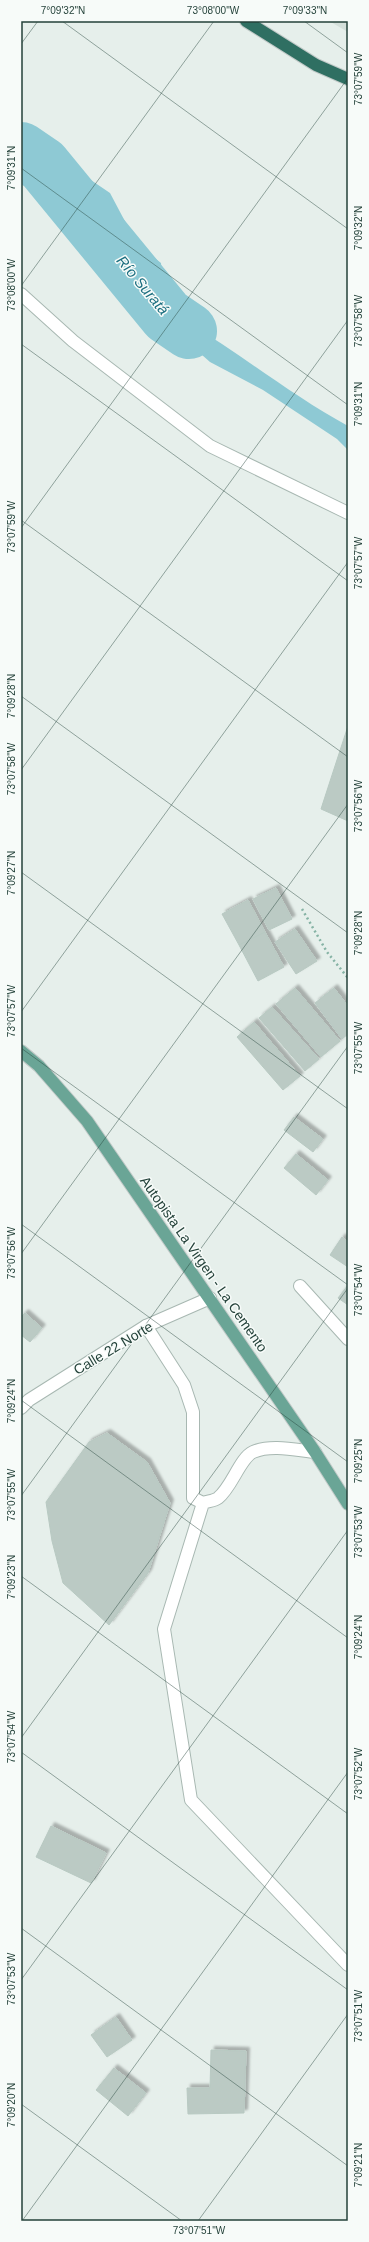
<svg xmlns="http://www.w3.org/2000/svg" width="369" height="2242" viewBox="0 0 369 2242" font-family="Helvetica,sans-serif">
<style>
.built{fill:#d4dfda}
.water{fill:#8ec9d4}
.lines{fill:none;stroke-linecap:round;stroke-linejoin:round}
.river{stroke:#8ec9d4;stroke-width:56}
.building{fill:#bbcac4;stroke:#b8c9c2;filter:url(#shadow)}
.lane-casing{stroke:#a8b8b2;stroke-width:14}
.street-casing{stroke:#a8b8b2;stroke-width:14}
.primary-casing{stroke:#c2cac8;stroke-width:14}
.highway-casing{stroke:#c2cac8;stroke-width:14}
.path{stroke:#86b3a5;stroke-width:2.5;stroke-dasharray:2 3;stroke-linecap:butt}
.lane{stroke:#fff;stroke-width:12}
.street{stroke:#fff;stroke-width:12}
.primary{stroke:#6aa596;stroke-width:12}
.highway{stroke:#2f6f62;stroke-width:12}
.ticks{fill:none;stroke:#24423a;stroke-width:1;stroke-opacity:0.45}
.labels{text-anchor:middle;dominant-baseline:central;stroke-width:3;stroke-linejoin:round;paint-order:stroke}
.street-label{font-size:14px;fill:#24423a;stroke:#f7fbf9}
.water-label{font-size:15px;font-style:italic;fill:#1c6f80;stroke:#f7fbf9}
.neatline{fill:none;stroke:#24423a;stroke-width:1.5}
.ticks-label{font-size:10px;text-anchor:middle;fill:#24423a}
</style>
<defs>
<filter id="shadow"><feDropShadow dx="3.5" dy="-3.5" stdDeviation="1" flood-color="#0004"/></filter>
</defs>
<rect width="100%" height="100%" fill="#e6efeb"/>
<path class="built" d="M329,21H348V32Z"/>
<path class="water" d="M21,146L54,155L110,193L137,244L161,263L164,308C183,321 203,331 222,344C264,372 304,402 348,426V450L337,439L263,390L210,362L160,318L112,239L50,188L21,173Z"/>
<g class="lines">
<path class="river" d="M21,150L43,165L167,316L189,331"/>
</g>
<path class="building" d="M348,726V821L321,809Z
M276,888L292,919L269,930L253,899Z
M248,900L265,932L239,945L222,914Z
M295,929L317,961L296,974L275,942Z
M265,932L284,967L258,981L239,945Z
M295,988L340,1041L321,1057L276,1004Z
M334,988L348,1006V1034L342,1039L315,1003Z
M272,1007L319,1059L305,1071L259,1018Z
M254,1022L300,1076L283,1090L237,1037Z
M294,1117L323,1139L313,1152L284,1130Z
M296,1154L328,1180L316,1195L284,1168Z
M342,1237L348,1242V1267L330,1255Z
M348,1285V1305L338,1298Z
M25,1313L42,1328L30,1342L21,1335V1317Z
M107,1433L147,1462L170,1503L148,1573L109,1625L63,1583L52,1541L46,1502L89,1442Z
M51,1826L106,1853L91,1883L36,1857Z
M116,2017L132,2040L107,2057L91,2035Z
M211,2050L246,2051L244,2113L188,2114L187,2088H210Z
M114,2068L146,2093L128,2116L96,2090Z"/>
<g class="lines">
<g class="lane-casing">
<path id="lane" d="M146,1326L184,1385L193,1412V1498L203,1503C208,1501 214,1501 218,1498C232,1487 240,1458 253,1452C271,1444 296,1450 315,1452
M203,1503L164,1629L191,1800L348,1965"/>
</g>
<g class="street-casing">
<path id="street" d="M21,294L73,341L210,446L348,513
M300,1286L348,1339
M21,1408L29,1400L146,1326L210,1298"/>
</g>
<g class="primary-casing">
<path id="primary" d="M21,1051L39,1066L87,1121L315,1452L348,1504"/>
</g>
<g class="highway-casing">
<path id="highway" d="M246,21L316,65L348,79"/>
</g>
<path class="path" d="M302,909L327,952L348,978"/>
<use href="#lane" class="lane"/>
<use href="#street" class="street"/>
<use href="#primary" class="primary"/>
<use href="#highway" class="highway"/>
</g>
<path class="ticks" d="M62,21L348,229M304,21L348,53M21,44L38,21M21,168L348,405M21,286L214,21M21,344L348,581M21,520L348,757M21,528L348,78M21,696L348,933M21,770L348,320M21,872L348,1109M21,1012L348,562M21,1048L348,1285M21,1224L348,1462M21,1254L348,804M21,1400L348,1638M21,1496L348,1046M21,1576L348,1814M21,1738L348,1288M21,1752L348,1990M21,1928L348,2166M21,1980L348,1530M21,2104L182,2221M22,2221L348,1772M198,2221L348,2014"/>
<g class="labels">
<g class="street-label">
<text transform="translate(204 1264) rotate(55)">Autopista La Virgen - La Cemento</text>
<text transform="translate(113 1348) rotate(-31)">Calle 22 Norte</text>
</g>
<g class="water-label">
<text transform="translate(143 285) rotate(50)">Río Suratá</text>
</g>
</g>
<rect width="369" height="2242" fill="none" stroke="#f7fbf9" stroke-width="44"/>
<rect x="22" y="22" width="325" height="2198" class="neatline"/>
<g class="ticks-label">
<text x="63" y="14">7°09'32"N</text>
<text x="213" y="14">73°08'00"W</text>
<text x="305" y="14">7°09'33"N</text>
<text transform="translate(358 79) rotate(-90)" y="4">73°07'59"W</text>
<text transform="translate(11 168) rotate(-90)" y="4">7°09'31"N</text>
<text transform="translate(358 228) rotate(-90)" y="4">7°09'32"N</text>
<text transform="translate(11 285) rotate(-90)" y="4">73°08'00"W</text>
<text transform="translate(358 321) rotate(-90)" y="4">73°07'58"W</text>
<text transform="translate(358 404) rotate(-90)" y="4">7°09'31"N</text>
<text transform="translate(11 527) rotate(-90)" y="4">73°07'59"W</text>
<text transform="translate(358 563) rotate(-90)" y="4">73°07'57"W</text>
<text transform="translate(11 696) rotate(-90)" y="4">7°09'28"N</text>
<text transform="translate(11 769) rotate(-90)" y="4">73°07'58"W</text>
<text transform="translate(358 806) rotate(-90)" y="4">73°07'56"W</text>
<text transform="translate(11 873) rotate(-90)" y="4">7°09'27"N</text>
<text transform="translate(358 933) rotate(-90)" y="4">7°09'28"N</text>
<text transform="translate(11 1011) rotate(-90)" y="4">73°07'57"W</text>
<text transform="translate(358 1048) rotate(-90)" y="4">73°07'55"W</text>
<text transform="translate(11 1253) rotate(-90)" y="4">73°07'56"W</text>
<text transform="translate(358 1290) rotate(-90)" y="4">73°07'54"W</text>
<text transform="translate(11 1401) rotate(-90)" y="4">7°09'24"N</text>
<text transform="translate(358 1461) rotate(-90)" y="4">7°09'25"N</text>
<text transform="translate(11 1495) rotate(-90)" y="4">73°07'55"W</text>
<text transform="translate(358 1532) rotate(-90)" y="4">73°07'53"W</text>
<text transform="translate(11 1577) rotate(-90)" y="4">7°09'23"N</text>
<text transform="translate(358 1637) rotate(-90)" y="4">7°09'24"N</text>
<text transform="translate(11 1737) rotate(-90)" y="4">73°07'54"W</text>
<text transform="translate(358 1774) rotate(-90)" y="4">73°07'52"W</text>
<text transform="translate(11 1979) rotate(-90)" y="4">73°07'53"W</text>
<text transform="translate(358 2016) rotate(-90)" y="4">73°07'51"W</text>
<text transform="translate(11 2105) rotate(-90)" y="4">7°09'20"N</text>
<text transform="translate(358 2165) rotate(-90)" y="4">7°09'21"N</text>
<text x="199" y="2234">73°07'51"W</text>
</g>
</svg>
